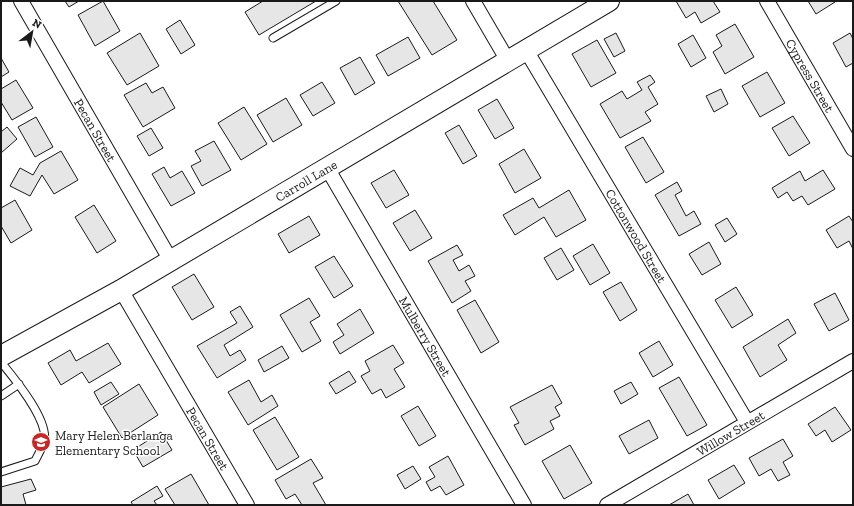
<svg xmlns="http://www.w3.org/2000/svg" width="854" height="506" viewBox="0 0 854 506" font-family="'Zilla Slab',serif">
<style>
.building{fill:#e6e6e6;stroke:#1a1a1a}
.lines{fill:none;stroke-linecap:round;stroke-linejoin:round}
.lane-casing{stroke:#1a1a1a;stroke-width:9}
.street-casing{stroke:#1a1a1a;stroke-width:16}
.secondary-casing{stroke:#1a1a1a;stroke-width:22}
.lane{stroke:#fff;stroke-width:7}
.street{stroke:#fff;stroke-width:14}
.secondary{stroke:#fff;stroke-width:20}
.labels{text-anchor:middle;dominant-baseline:central;stroke-width:3;stroke-linejoin:round;paint-order:stroke}
.street-label{font-size:13px;fill:#1a1a1a;stroke:#fff}
.poi-label{font-size:13px;fill:#1a1a1a;stroke:#fff;text-anchor:start}
</style>
<rect width="100%" height="100%" fill="#fff"/>
<path class="building" d="M65,1H79L69,7Z
M103,1L120,31L95,46L78,15Z
M263,1H316L259,35L245,12Z
M398,1H433L457,40L432,55Z
M676,1H713L720,12L701,23L695,12L686,18Z
M808,1H834L835,2L816,14Z
M180,20L195,45L181,54L166,29Z
M735,24L754,57L725,74L713,52L722,46L716,35Z
M140,33L159,66L127,85L107,53Z
M616,33L625,51L614,57L604,39Z
M850,33L853,39V63L846,67L833,43Z
M693,35L706,58L691,67L678,44Z
M408,37L420,58L388,76L376,55Z
M597,40L616,73L591,87L572,54Z
M360,57L375,83L355,95L340,68Z
M1,58L9,72L1,77Z
M767,72L785,103L760,117L742,86Z
M650,75L655,82L648,87L658,104L645,112L651,121L620,138L600,104L622,91L627,99L642,90L637,82Z
M16,80L33,108L12,120L1,102V89Z
M322,82L335,103L313,116L300,95Z
M146,83L152,93L163,87L175,108L143,127L124,95Z
M721,89L728,104L714,112L706,96Z
M286,98L302,125L273,142L257,115Z
M497,99L514,128L495,139L478,110Z
M244,107L267,144L241,160L218,123Z
M793,116L810,143L789,156L772,128Z
M36,117L53,147L35,157L18,127Z
M459,125L477,156L463,164L445,133Z
M7,127L17,139L1,153V132Z
M151,128L163,148L149,156L137,136Z
M643,137L664,172L646,183L625,147Z
M214,141L231,170L202,186L191,166L201,161L195,151Z
M524,149L541,178L515,193L499,164Z
M61,151L78,180L54,194L42,175L30,196L10,186L20,168L33,175L40,163Z
M164,167L170,178L182,171L195,193L171,206L152,174Z
M394,170L409,195L386,208L371,183Z
M823,170L835,189L808,205L802,196L793,201L787,192L778,198L772,188L800,171L805,181Z
M677,182L682,191L675,195L686,216L694,211L701,224L679,236L655,195Z
M569,190L586,220L556,237L544,217L515,235L503,215L533,198L539,208Z
M15,200L32,230L11,243L1,226V208Z
M94,205L116,241L97,253L75,217Z
M415,210L432,238L410,251L393,223Z
M309,216L320,235L289,253L278,234Z
M849,216L853,222V249L849,241L837,248L826,230Z
M727,218L737,234L725,242L715,225Z
M709,242L721,264L702,275L689,254Z
M593,244L610,273L590,285L573,256Z
M457,245L463,255L453,260L459,271L469,265L475,276L465,281L471,291L452,303L428,261Z
M561,248L574,270L557,280L544,258Z
M334,256L353,286L334,298L315,267Z
M194,274L214,307L192,320L172,287Z
M621,282L637,310L620,321L603,292Z
M736,287L753,315L732,328L715,300Z
M835,293L849,320L829,331L814,304Z
M309,298L320,316L310,322L321,341L302,352L280,315Z
M475,300L499,342L481,353L457,310Z
M240,306L253,327L224,345L230,356L240,350L246,360L217,378L197,346L237,323L230,312Z
M360,309L374,333L340,354L333,342L344,335L337,324Z
M788,319L796,333L778,345L787,360L760,377L743,347Z
M659,341L673,365L653,377L639,353Z
M108,343L121,364L89,383L82,372L61,385L48,363L70,350L76,361Z
M393,345L404,363L394,369L405,387L386,398L381,389L372,394L361,376L370,371L365,361Z
M282,346L289,358L264,372L258,360Z
M349,371L356,382L336,394L329,383Z
M679,377L707,425L687,436L659,388Z
M249,380L261,402L272,395L278,406L248,425L228,392Z
M111,382L119,394L101,405L94,392Z
M631,382L638,394L621,404L614,391Z
M139,384L158,415L122,438L103,407Z
M552,385L562,403L555,407L560,416L550,421L554,429L525,445L514,425L519,423L510,407Z
M418,406L436,436L419,446L401,416Z
M835,407L851,430L832,442L825,430L816,436L808,424Z
M275,417L299,457L277,470L253,430Z
M649,420L658,438L629,454L619,436Z
M161,432L172,450L143,467L133,450Z
M783,439L793,456L783,462L790,475L778,481L771,469L759,476L749,458Z
M570,445L592,483L564,499L542,461Z
M448,456L464,485L446,495L440,486L431,491L426,482L435,477L429,467Z
M311,459L323,478L313,483L326,505H302L295,494L286,499L275,480Z
M734,465L745,483L719,499L708,480Z
M413,466L421,479L405,489L397,475Z
M191,474L209,505H175L165,489Z
M31,479L36,490L23,494L26,505H1V487Z
M157,486L163,496L154,501L157,505H133L131,502Z
M688,494L694,505H669Z"/>
<g class="lines">
<g class="lane-casing">
<path id="lane" d="M273,38L336,1
M1,362C14,378 50,421 44,442C42,448 38,455 35,461L1,472
M1,396L19,384"/>
</g>
<g class="street-casing">
<g id="street">
<path id="s1" d="M21,1L170,259"/>
<path d="M473,1L508,61"/>
<path id="s2" d="M767,1L853,149"/>
<path id="s3" d="M526,50L747,422"/>
<path id="s4" d="M326,166L524,505"/>
<path id="s5" d="M121,290L247,505"/>
<path id="s6" d="M607,505L853,361"/>
</g>
</g>
<g class="secondary-casing">
<g id="secondary">
<path id="s7" d="M1,356L121,290L609,1"/>
</g>
</g>
<use href="#lane" class="lane"/>
<use href="#street" class="street"/>
<use href="#secondary" class="secondary"/>
</g>
<defs>
<g id="school-disc" transform="scale(1)"><circle r="9.5" fill="#c62828" stroke="#fff"/><path d="M0-5L7-2L0 1L-7-2ZM-4 1L0 2.5L4 1V4Q0 6-4 4Z" fill="#fff"/></g>
</defs>
<g fill-rule="evenodd">
<use href="#school-disc" x="41" y="442"/>
</g>
<g class="labels">
<g class="street-label">
<text stroke="none"><textPath href="#s2" startOffset="86">Cypress Street</textPath></text>
<text stroke="none"><textPath href="#s1" startOffset="149">Pecan Street</textPath></text>
<text stroke="none"><textPath href="#s7" startOffset="352">Carroll Lane</textPath></text>
<text stroke="none"><textPath href="#s3" startOffset="216">Cottonwood Street</textPath></text>
<text stroke="none"><textPath href="#s4" startOffset="197">Mulberry Street</textPath></text>
<text stroke="none"><textPath href="#s6" startOffset="143">Willow Street</textPath></text>
<text stroke="none"><textPath href="#s5" startOffset="172">Pecan Street</textPath></text>
</g>
<g class="poi-label">
<text x="55" y="435">Mary Helen Berlanga<tspan x="55" dy="15">Elementary School</tspan></text>
</g>
</g>
<rect width="854" height="506" fill="none" stroke="#1a1a1a" stroke-width="4"/>
<g transform="translate(32 32) rotate(31)" stroke="#ffffff" stroke-width="3" paint-order="stroke">
<path d="M0-3L7 15L0 10L-7 15Z" fill="#1a1a1a"/>
<text y="-6" font-size="11" font-weight="bold" text-anchor="middle" fill="#1a1a1a">N</text>
</g>
</svg>
